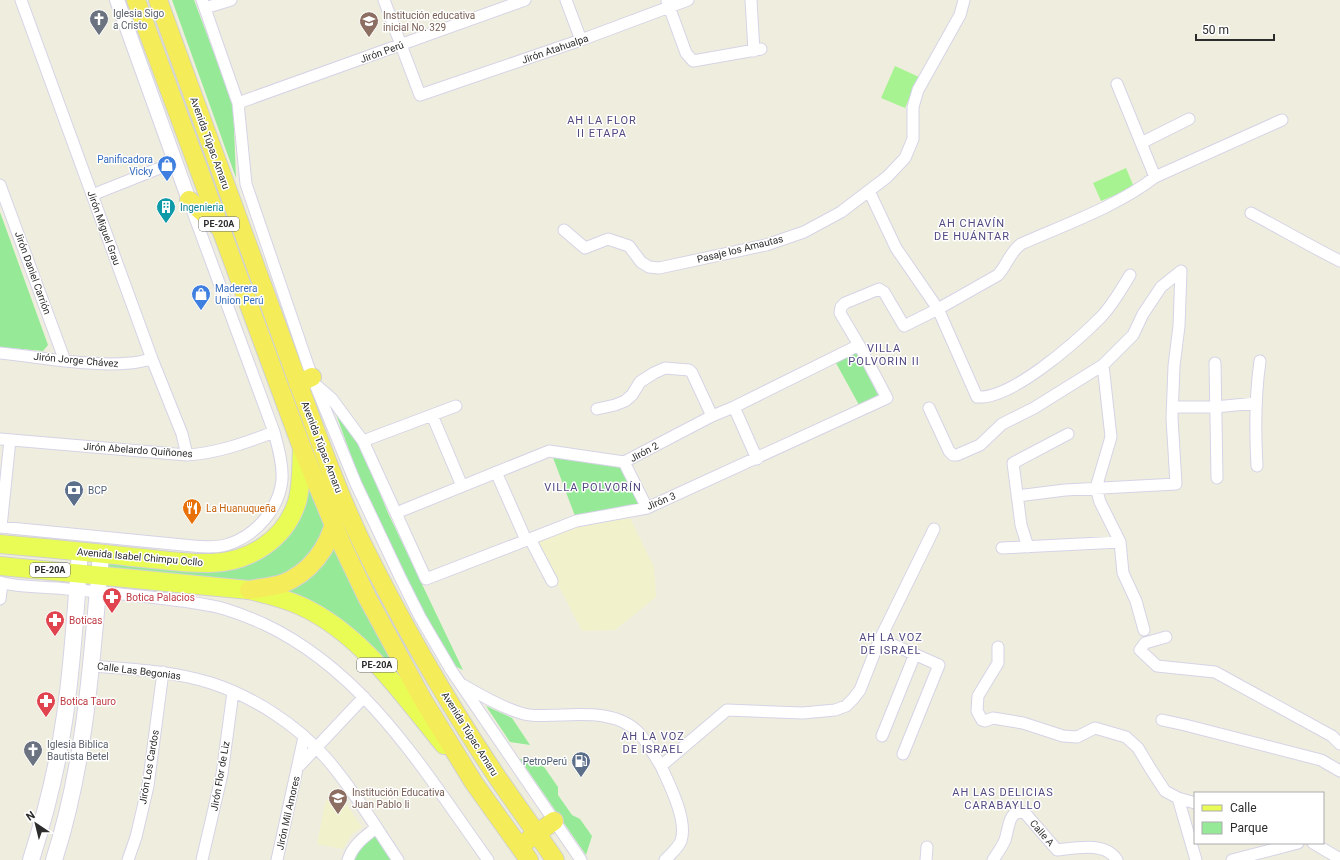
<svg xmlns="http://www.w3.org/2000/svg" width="1340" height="860" viewBox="0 0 1340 860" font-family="Roboto,sans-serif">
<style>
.education{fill:#f1f2cc}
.green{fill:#96ea97}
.pitch{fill:#a7f291}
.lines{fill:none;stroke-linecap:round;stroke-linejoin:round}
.minor-casing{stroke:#d6d3e6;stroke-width:13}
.tertiary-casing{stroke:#d6d3e6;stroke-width:16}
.secondary-casing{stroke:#d6d3e6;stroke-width:18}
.primary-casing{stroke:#d1d1d1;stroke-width:20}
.trunk-casing{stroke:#d1d1d1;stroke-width:20}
.minor{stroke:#fff;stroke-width:11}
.tertiary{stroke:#fff;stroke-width:14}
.secondary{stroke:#fff;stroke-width:16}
.primary{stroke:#e9fc56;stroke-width:18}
.trunk{stroke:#f4ec58;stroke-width:18}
.labels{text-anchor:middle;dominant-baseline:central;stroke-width:3;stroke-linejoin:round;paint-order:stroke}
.shield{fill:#fff;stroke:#6b6b6b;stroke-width:1}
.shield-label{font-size:9px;font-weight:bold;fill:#2c2c2c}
.worship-label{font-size:10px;fill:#5b616d;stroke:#fff;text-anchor:start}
.education-label{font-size:10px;fill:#785e54;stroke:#fff;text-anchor:start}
.street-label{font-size:10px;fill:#2c2c2c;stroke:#fff}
.shop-label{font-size:10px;fill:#366cbe;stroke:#fff;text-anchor:end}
.culture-label{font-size:10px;fill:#0d838f;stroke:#fff;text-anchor:start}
.service-label{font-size:10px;fill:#4e5e75;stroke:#fff;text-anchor:start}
.food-label{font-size:10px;fill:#c56008;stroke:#fff;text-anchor:start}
.health-label{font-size:10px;fill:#be3a42;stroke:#fff;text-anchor:start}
.neighbourhood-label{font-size:11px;letter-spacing:1px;fill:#524882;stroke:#fff}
</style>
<rect width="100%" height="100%" fill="#efeede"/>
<path class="education" d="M630,518L654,567L656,597L615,630L582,631L536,542L575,525Z
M335,788L362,827L351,835L343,849L317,844L325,803Z"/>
<path class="green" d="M172,0H194L233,104L236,178Z
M0,212L48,345L43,351L0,347Z
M856,352L878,395L859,405L836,363Z
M334,409L358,441L388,513L463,670L449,663L411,591L366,496Z
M552,455L622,467L638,504L575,516Z
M307,481L327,526L323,539L291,573L259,583L105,570L107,559L219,570L248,565L271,552Z
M334,541L359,598L392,663L413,689L380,659L275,592Z
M486,706L512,718L530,745L510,742Z
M520,759L540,761L558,787V795L572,815L580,819L592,836L586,855Z
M374,835L392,860H354L358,850Z"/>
<path class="pitch" d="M895,66L919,77L905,108L881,98Z
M1126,168L1134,187L1101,201L1093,183Z"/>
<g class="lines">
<g class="minor-casing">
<path id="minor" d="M21,0L152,359L182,434L187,455
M202,0L238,103L246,184L312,377L356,484L400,577L420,617L451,670L581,860
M384,0L420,95L581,40L688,0
M566,0L581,40
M751,0L754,51
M667,1L686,53L693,61L761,49
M205,8L231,0
M1117,84L1155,177
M238,103L525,0
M1141,143L1189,119
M0,185L65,361
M869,191L896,248L938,309L977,397C1011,400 1076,342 1100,318C1112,306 1121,290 1130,275
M92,195L175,162
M1251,213C1281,229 1310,246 1340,261
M564,230L585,248L608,239L629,246L641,262L649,267L659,268L766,245L804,232L841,212L887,177L905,158L913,139V107L918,90L960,15L964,0
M0,353C42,357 89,367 130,363C138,363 145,360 152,359
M1215,363L1217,478
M317,386L332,399L363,441L426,579L576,521L647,508L887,398L859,345L840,313L841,307L845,303L879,289L884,292L904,326L938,309L998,275C1007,265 1010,252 1021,244C1064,225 1118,206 1155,177L1282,120
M734,407L757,459
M1173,407H1215L1256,403
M929,408L949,451L953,455H957L980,445L1002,424L1034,408L1103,365
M597,409L615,405L625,401L632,395L640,382L654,373L665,368L689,370L692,373L712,416
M432,415L462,486
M0,439L187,455C218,453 245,443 274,432
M363,441L456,406
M624,462L647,508
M1257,466C1255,431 1255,396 1260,361
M496,472L526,540
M1017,496L1065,490L1176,484L1172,418L1174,366L1179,326L1181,271L1161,287L1143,314L1133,335L1103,365L1111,437L1096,488L1100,502L1120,542L1123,573L1136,601L1144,630
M396,513L549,451L624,462L712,416L734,407L859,345
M0,527L193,546C205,547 218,548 229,544C256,535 279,509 282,480C283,464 278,447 274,432L190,204
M1,527L10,440
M530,539L552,581
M1028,547L1021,525L1013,463L1068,434
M1002,548L1120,542
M0,582C15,587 40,587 57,588C107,593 157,596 207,605C227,608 246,616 264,624C366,672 424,771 488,860
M0,599L2,583
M1166,637L1145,643L1140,650L1157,666L1215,672L1332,736L1340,744
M880,639L939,665L903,754
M998,647V663L978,696L977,711L982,720L985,721L993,718L1023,723L1063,736L1077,737L1095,728L1126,737L1138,748L1150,768L1165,791L1178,798L1195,803
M91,666C131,669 173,671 211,683C254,697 297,725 326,758C353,789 375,826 398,860
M463,685C480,695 505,709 524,714C535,717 549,715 560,715C587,714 619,712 639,733C647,742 654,755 661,766
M1162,720L1185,725L1321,760L1340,771
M882,736L915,654
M299,766L364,697
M1178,798L1196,860
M1313,843L1340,859
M128,860L136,837L148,786L163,672
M202,860L222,774L233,692
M277,860L304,737
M348,860C353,845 364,837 376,828
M665,860C670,855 678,848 681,841C688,820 669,784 661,766L727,710L803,713L835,710L846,706L853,699L860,690L880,639L934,529
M926,860L927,847
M993,860C997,854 1002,847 1005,840C1009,829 1008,808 1025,813L1057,850C1076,848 1105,841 1117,860
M1232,860L1298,843"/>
</g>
<g class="tertiary-casing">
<path id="tertiary" d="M117,0L189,200"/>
</g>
<g class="secondary-casing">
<path id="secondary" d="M31,860C46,813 58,764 65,715C73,661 76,606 80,551
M54,860C86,761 92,657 101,554"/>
</g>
<g class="primary-casing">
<path id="primary" d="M0,544C44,548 88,552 132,557C158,559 185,564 211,563C249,562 285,540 297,502C302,485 301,466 302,448
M0,566L249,590C266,594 284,598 301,606C362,634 402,694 444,745"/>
</g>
<g class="trunk-casing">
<path id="trunk" d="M136,0L302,448L343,547L367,597L423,700L474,783L529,860
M158,0L311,418C326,459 342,501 361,541C400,620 444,697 493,771C513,801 535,830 555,860
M189,200L218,226
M298,384L312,377
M249,590C260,588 271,587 282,584C310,573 329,548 335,519
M528,840L554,821"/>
</g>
<use href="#minor" class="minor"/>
<use href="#tertiary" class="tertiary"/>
<use href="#secondary" class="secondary"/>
<use href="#primary" class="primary"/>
<use href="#trunk" class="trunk"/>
</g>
<defs>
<g id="church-pin" transform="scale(1)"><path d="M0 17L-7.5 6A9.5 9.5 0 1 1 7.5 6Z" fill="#6b7280" stroke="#fff"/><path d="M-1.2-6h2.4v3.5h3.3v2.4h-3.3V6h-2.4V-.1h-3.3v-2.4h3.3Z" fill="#fff"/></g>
<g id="school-pin" transform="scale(1)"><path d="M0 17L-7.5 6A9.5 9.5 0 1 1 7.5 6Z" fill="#8d6e63" stroke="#fff"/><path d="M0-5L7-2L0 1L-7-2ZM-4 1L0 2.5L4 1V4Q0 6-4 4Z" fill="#fff"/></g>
<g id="shop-pin" transform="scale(1)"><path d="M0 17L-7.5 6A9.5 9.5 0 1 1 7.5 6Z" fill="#3f7fe0" stroke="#fff"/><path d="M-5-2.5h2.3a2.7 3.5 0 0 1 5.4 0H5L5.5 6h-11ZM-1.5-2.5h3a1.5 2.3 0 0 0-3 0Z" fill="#fff"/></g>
<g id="building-pin" transform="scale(1)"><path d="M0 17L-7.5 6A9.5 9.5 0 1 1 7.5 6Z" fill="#0f9aa8" stroke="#fff"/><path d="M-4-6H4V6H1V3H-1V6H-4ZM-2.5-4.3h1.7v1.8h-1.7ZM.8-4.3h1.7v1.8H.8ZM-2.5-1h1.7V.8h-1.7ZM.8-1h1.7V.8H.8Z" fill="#fff"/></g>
<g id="bank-pin" transform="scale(1)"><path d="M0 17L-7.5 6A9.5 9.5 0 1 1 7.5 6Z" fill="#5c6f8a" stroke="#fff"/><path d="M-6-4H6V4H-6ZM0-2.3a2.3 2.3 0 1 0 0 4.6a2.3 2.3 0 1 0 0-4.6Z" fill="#fff"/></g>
<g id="restaurant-pin" transform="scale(1)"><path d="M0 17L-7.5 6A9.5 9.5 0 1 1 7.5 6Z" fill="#e8710a" stroke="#fff"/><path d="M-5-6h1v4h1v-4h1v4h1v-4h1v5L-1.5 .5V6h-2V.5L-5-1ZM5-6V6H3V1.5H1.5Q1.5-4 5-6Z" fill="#fff"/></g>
<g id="pharmacy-pin" transform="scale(1)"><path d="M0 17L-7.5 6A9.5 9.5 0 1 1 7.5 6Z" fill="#e0444e" stroke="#fff"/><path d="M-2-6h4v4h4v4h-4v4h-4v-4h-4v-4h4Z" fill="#fff"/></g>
<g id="fuel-pin" transform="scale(1)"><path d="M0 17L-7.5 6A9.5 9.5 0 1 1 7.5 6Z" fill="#5c6f8a" stroke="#fff"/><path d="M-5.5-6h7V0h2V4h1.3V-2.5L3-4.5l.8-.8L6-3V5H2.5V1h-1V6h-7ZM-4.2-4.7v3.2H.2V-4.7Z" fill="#fff"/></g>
</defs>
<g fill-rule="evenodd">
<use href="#church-pin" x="99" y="19"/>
<use href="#school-pin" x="369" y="21"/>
<use href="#shop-pin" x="167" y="165"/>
<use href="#building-pin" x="166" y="207"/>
<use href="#shop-pin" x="201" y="294"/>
<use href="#bank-pin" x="74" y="490"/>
<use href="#restaurant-pin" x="192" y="508"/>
<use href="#pharmacy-pin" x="112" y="597"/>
<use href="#pharmacy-pin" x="55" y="620"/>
<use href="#pharmacy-pin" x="46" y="701"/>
<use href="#church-pin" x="33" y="750"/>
<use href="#fuel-pin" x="581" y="761"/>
<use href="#school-pin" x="338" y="798"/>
</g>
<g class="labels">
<g class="shield">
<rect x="199" y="217" width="40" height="14" rx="3"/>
<rect x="30" y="563" width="40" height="14" rx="3"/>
<rect x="357" y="658" width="40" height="14" rx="3"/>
</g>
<g class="shield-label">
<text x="219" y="224">PE-20A</text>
<text x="50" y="570">PE-20A</text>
<text x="377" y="665">PE-20A</text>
</g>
<g class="worship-label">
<text x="113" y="13">Iglesia Sigo<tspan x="113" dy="12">a Cristo</tspan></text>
<text x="47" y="744">Iglesia Biblica<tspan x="47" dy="12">Bautista Betel</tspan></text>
</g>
<g class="education-label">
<text x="383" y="15">Institución educativa<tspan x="383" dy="12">inicial No. 329</tspan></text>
<text x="352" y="792">Institución Educativa<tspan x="352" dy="12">Juan Pablo Ii</tspan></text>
</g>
<g class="street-label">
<text transform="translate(555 49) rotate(-19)">Jirón Atahualpa</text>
<text transform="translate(382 52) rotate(-20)">Jirón Perú</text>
<text transform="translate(210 143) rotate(70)">Avenida Túpac Amaru</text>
<text transform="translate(104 228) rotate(70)">Jirón Miguel Grau</text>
<text transform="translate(740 249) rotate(-14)">Pasaje los Amautas</text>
<text transform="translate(33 273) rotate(70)">Jirón Daniel Carrión</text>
<text transform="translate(76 360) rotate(5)">Jirón Jorge Chávez</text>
<text transform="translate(322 447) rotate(69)">Avenida Túpac Amaru</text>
<text transform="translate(138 450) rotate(4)">Jirón Abelardo Quiñones</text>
<text transform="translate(644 452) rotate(-28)">Jirón 2</text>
<text transform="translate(661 501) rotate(-22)">Jirón 3</text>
<text transform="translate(140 557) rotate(5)">Avenida Isabel Chimpu Ocllo</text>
<text transform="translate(139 671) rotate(7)">Calle Las Begonias</text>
<text transform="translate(470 734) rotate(58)">Avenida Túpac Amaru</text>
<text transform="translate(149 767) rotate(-80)">Jirón Los Cardos</text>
<text transform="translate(220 776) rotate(-80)">Jirón Flor de Liz</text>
<text transform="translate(288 813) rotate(-77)">Jirón Mil Amores</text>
<text transform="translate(1042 833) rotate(49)">Calle A</text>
</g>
<g class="shop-label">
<text x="153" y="159">Panificadora<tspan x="153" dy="12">Vicky</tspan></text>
<text x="215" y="288" text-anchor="start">Maderera<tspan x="215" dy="12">Union Perú</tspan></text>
</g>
<g class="culture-label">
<text x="180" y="207">Ingenieria</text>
</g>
<g class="service-label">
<text x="88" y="490">BCP</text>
<text x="567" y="761" text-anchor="end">PetroPerú</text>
</g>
<g class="food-label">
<text x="206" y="508">La Huanuqueña</text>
</g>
<g class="health-label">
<text x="126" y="597">Botica Palacios</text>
<text x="69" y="620">Boticas</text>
<text x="60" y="701">Botica Tauro</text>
</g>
<g class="neighbourhood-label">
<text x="602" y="120">AH LA FLOR<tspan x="602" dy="13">II ETAPA</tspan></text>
<text x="972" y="223">AH CHAVÍN<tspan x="972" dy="13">DE HUÁNTAR</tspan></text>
<text x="884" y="348">VILLA<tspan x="884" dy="13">POLVORIN II</tspan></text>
<text x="593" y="487">VILLA POLVORÍN</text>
<text x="891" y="637">AH LA VOZ<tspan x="891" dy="13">DE ISRAEL</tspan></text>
<text x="653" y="736">AH LA VOZ<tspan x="653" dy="13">DE ISRAEL</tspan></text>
<text x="1003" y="792">AH LAS DELICIAS<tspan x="1003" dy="13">CARABAYLLO</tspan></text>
</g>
</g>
<rect x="1194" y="792" width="130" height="52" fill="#ffffff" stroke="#ababab"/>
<rect x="1202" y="805" width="20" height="6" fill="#e9fc56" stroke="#ababab"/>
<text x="1230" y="812" font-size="12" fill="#2c2c2c">Calle</text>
<rect x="1202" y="822" width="20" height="12" fill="#96ea97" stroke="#ababab"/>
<text x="1230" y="832" font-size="12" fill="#2c2c2c">Parque</text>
<g transform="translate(36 824) rotate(325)" stroke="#ffffff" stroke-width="3" paint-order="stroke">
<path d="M0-3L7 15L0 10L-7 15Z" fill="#2c2c2c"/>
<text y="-6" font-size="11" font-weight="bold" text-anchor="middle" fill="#2c2c2c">N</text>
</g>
<path d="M1196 34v6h78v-6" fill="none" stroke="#2c2c2c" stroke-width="2"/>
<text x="1202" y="34" font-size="12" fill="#2c2c2c" stroke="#ffffff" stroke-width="3" paint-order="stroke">50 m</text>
</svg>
